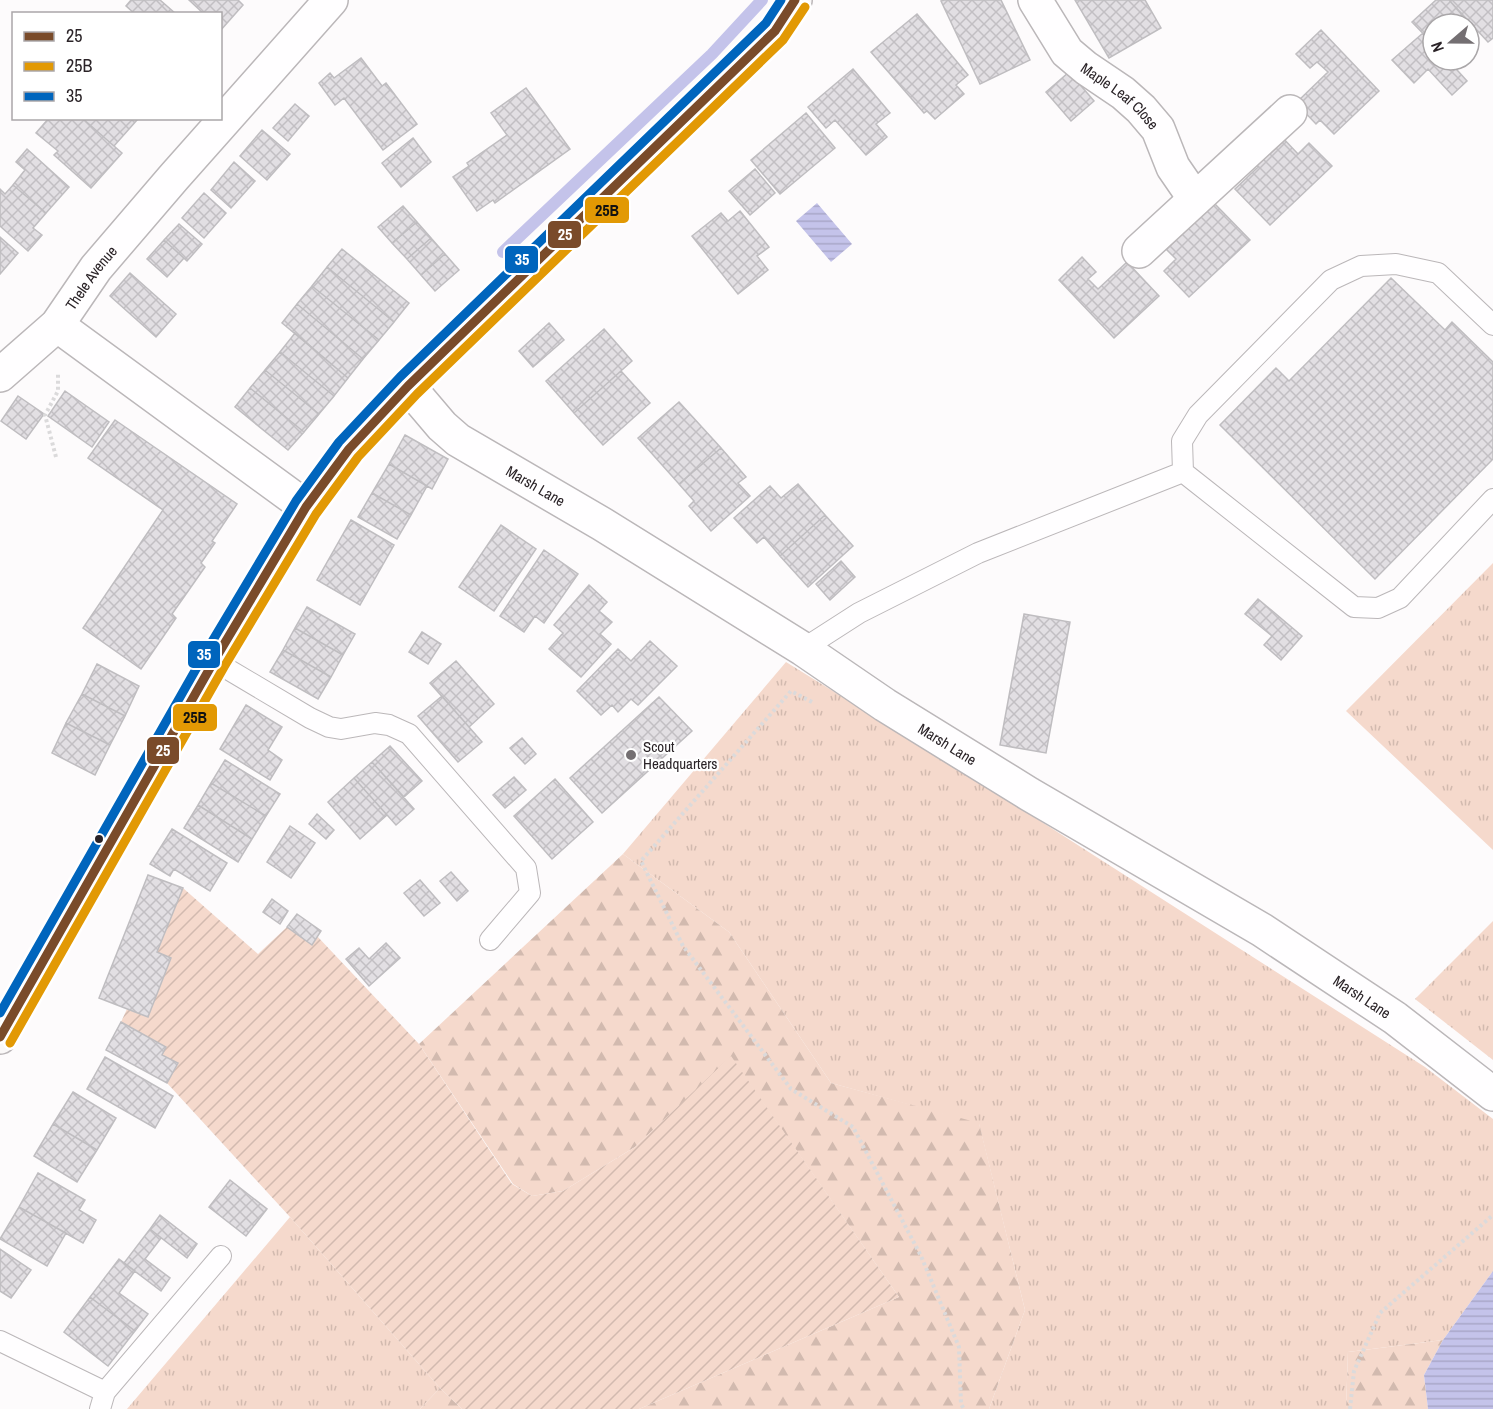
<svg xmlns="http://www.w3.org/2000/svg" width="1493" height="1409" viewBox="0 0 1493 1409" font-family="'Archivo Narrow',sans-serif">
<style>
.grass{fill:url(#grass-tufts)}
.forest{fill:url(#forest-firs)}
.garden{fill:url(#garden-furrows)}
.water{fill:url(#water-rules)}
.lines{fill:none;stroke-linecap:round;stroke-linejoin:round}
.stream{stroke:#c4c3ea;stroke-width:12}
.building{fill:url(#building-cross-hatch);stroke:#bfbdc0;stroke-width:1.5}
.service-casing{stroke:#bbb7b9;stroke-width:22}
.minor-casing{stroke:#bbb7b9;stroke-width:36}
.secondary-casing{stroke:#bbb7b9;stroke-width:36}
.path{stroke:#dbdadb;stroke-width:4;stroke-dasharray:3 3;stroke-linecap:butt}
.service{stroke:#fffeff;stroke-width:20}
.minor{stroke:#fffeff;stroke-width:33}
.secondary{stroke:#faf8f8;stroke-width:33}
.bus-1-casing{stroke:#fff;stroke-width:14}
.bus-2-casing{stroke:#fff;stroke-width:14}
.bus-3-casing{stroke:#fff;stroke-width:14}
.bus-1{stroke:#7a4b2a;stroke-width:9}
.bus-2{stroke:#e29904;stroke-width:9}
.bus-3{stroke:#0065bd;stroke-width:9}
.poi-dot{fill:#746f72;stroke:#fff;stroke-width:2}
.bus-dot{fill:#2a2327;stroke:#fff;stroke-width:2}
.labels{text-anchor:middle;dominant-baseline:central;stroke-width:4.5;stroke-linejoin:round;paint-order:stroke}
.street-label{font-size:15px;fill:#2a2327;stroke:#fff}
.poi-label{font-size:15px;fill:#2a2327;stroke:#fff;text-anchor:start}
.line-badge{stroke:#fff;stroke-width:2}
.badge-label{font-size:16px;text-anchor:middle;font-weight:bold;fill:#fff}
.pale-badge-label{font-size:16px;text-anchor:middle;font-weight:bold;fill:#111}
</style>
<defs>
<pattern id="grass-tufts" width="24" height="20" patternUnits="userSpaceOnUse" patternTransform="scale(1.5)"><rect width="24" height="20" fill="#f5d9cc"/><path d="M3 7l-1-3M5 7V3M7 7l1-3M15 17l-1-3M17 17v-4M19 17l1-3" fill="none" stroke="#d2baaf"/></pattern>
<pattern id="forest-firs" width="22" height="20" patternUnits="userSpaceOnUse" patternTransform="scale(1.5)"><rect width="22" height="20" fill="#f5d9cc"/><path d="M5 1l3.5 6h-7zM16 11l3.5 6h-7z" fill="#d2baaf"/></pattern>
<pattern id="garden-furrows" width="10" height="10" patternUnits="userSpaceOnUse" patternTransform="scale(1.5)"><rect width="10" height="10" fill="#f5d9cc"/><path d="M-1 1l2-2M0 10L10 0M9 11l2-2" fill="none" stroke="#d2baaf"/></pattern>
<pattern id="water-rules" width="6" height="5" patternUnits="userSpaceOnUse" patternTransform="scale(1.5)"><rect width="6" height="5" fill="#c4c3ea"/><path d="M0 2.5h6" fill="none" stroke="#a9a7c9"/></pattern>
<pattern id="building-cross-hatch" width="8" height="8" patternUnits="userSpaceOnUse" patternTransform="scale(1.5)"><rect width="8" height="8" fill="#e2dfe3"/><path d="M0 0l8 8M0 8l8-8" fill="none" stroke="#c2bfc3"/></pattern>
</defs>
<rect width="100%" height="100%" fill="#fdfbfc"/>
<path class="grass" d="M1493,563V850L1346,711Z
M786,662L951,764L1425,1067L1493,1119V1271L1443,1340L1348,1352L1346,1409H989L1025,1310L979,1124L831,1083L729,932L623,854Z
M1493,921V1060L1415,999Z
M290,1217L440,1388L420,1409H127Z"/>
<path class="forest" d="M623,854L729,932L831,1083L979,1123L1025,1310L989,1409H639L899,1297L731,1057L635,1147L563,1191L532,1196L513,1184L419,1044Z
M1443,1340L1424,1375L1428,1409H1346L1348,1352Z
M440,1388L462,1409H420Z"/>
<path class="garden" d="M183,888L258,954L287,927L311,944L317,936L419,1044L512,1184L532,1196L563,1191L635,1147L731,1056L899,1297L639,1409H462L440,1388L290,1217L167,1083L178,1064L162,1055L166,1047L121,1022L127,1009L148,1017L171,958L157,952Z"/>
<path class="water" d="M817,203L852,244L831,262L796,221Z
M1493,1271V1409H1428L1424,1375L1443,1340Z"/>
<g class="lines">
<path class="stream" d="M503,252L712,54L762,0"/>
</g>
<path class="building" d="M131,0H160L176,14H135L126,6Z
M189,0H238L243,5L220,31V14H204Z
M944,0H1001L1030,60L980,84L941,1Z
M1075,0H1145L1161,28L1109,58Z
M1436,0H1449L1462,15L1452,24H1433V44L1412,22Z
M1449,0H1493V38L1488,42Z
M917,14L968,75L956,85L964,94L935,119L927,111L924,113L871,52Z
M1321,30L1379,91L1334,134L1320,120L1316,124L1296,103L1328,72L1317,62L1310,68L1296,54Z
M1423,33L1433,44V60H1448L1467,81L1452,95L1428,69L1414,83L1392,60Z
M361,58L382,86L386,83L417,124L383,150L344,98L335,105L319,83L330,73L334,78Z
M1448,60H1467L1457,69Z
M853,69L890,113L876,124L887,137L866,155L835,120L826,128L808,107Z
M1069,72L1094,101L1071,121L1046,92Z
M526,88L570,149L495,203L493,200L477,211L453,177L469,166L467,163L507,135L491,113Z
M295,104L309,116L288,141L273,128Z
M806,113L835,148L780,194L751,160Z
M49,118H82L122,153L91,188L54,155L58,151L36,133Z
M82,118H135L137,120L114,146Z
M262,130L290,154L267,180L240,156Z
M1281,136L1298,154L1309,143L1332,166L1270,225L1235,189L1258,167L1253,163Z
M413,138L431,162L401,187L382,163Z
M27,149L69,187L46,213L13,185L25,170L16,162Z
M234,162L255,181L231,208L211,190Z
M755,169L775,193L750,215L729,191Z
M13,185L46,213L33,228L42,235L28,251L0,226V189L5,194Z
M204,193L226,213L204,238L182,218Z
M1214,203L1250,240L1189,297L1164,271L1176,259L1163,246L1191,220L1194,223Z
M403,206L417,222L392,243L378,227Z
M740,211L769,247L757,256L768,270L738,294L692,236L721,213L728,221Z
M417,222L431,238L407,259L392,243Z
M179,224L202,244L187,261L164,240Z
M0,237L18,253L0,274Z
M431,238L445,254L421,275L407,259Z
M164,240L184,258L167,277L147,259Z
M342,249L409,303L394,322L327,267Z
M445,254L459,270L435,291L421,275Z
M1082,257L1096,272L1088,279L1098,289L1127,262L1159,296L1114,338L1059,280Z
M327,267L394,322L379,340L312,286Z
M130,273L176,314L156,337L110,296Z
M1391,278L1445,330L1452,322L1493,362V459L1375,579L1220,425L1276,368L1289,381Z
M312,286L379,340L363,359L297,304Z
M297,304L363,359L348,378L282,323Z
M549,323L564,340L533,367L519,351Z
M604,329L632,361L574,413L546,381Z
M295,333L348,378L334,396L280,352Z
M280,352L334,396L319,414L265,370Z
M265,370L319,414L304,432L250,388Z
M621,371L650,403L603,445L574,413Z
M250,388L304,432L288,450L235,407Z
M65,391L109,422L92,447L48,416Z
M18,396L44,414L26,439L1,421Z
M679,402L721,448L679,484L638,438Z
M115,420L237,504L212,541L215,543L201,563L205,567L172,614L176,618L141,669L83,628L163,510L88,458Z
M405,435L448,459L432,489L389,464Z
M721,448L746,477L738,483L750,496L711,531L689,506L694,501L679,484Z
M389,464L427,486L411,515L372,493Z
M798,484L825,515L780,556L764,537L757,543L734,518L770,486L781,498Z
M372,493L411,515L397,539L358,517Z
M825,515L853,546L808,587L780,556Z
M351,520L394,545L360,605L317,580Z
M501,525L536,549L494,611L459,587Z
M544,550L578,574L544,623L535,616L524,632L500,616Z
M841,561L855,577L830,600L816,584Z
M589,585L607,602L599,611L612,622L600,634L611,644L581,677L549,649L563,633L554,625Z
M1258,599L1302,636L1281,660L1264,645L1272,636L1245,614Z
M307,607L355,634L343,655L295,628Z
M1024,614L1070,622L1046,753L1000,745Z
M295,628L343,655L331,677L283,650Z
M422,632L441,644L428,664L409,652Z
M650,641L677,666L638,705L631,699L618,712L612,705L601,715L577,691L618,649L631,661Z
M283,650L331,677L318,699L270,672Z
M456,661L494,704L469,727L430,683Z
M97,664L139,686L125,716L82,694Z
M82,694L125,716L110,745L66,723Z
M442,696L482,742L458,762L418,716Z
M659,697L692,731L602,813L570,778Z
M246,705L282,727L268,750L282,760L270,780L220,749Z
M66,723L110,745L95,775L52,753Z
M522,738L536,754L525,764L510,748Z
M390,746L422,781L404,797L372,762Z
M225,760L280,794L266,816L211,783Z
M372,762L414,809L396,825L354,778Z
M514,777L526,790L505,808L493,795Z
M354,778L387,815L360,839L328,802Z
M555,779L593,822L552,859L514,816Z
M211,783L266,816L252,839L198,805Z
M198,805L252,839L238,862L184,828Z
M317,814L334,830L326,839L309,824Z
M290,826L315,843L291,878L267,862Z
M172,829L227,863L210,891L174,869L170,876L150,864Z
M451,872L468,891L457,901L440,881Z
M148,875L183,888L157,952L171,958L148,1017L99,998Z
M420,880L440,903L424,916L404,893Z
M272,899L288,911L280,924L263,912Z
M297,914L321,931L312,945L287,927Z
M386,943L400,958L369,986L346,959L359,948L369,959Z
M121,1022L166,1047L162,1055L178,1063L167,1083L106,1050Z
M105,1057L173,1096L155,1128L87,1089Z
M73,1092L116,1118L97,1150L53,1124Z
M53,1124L97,1150L77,1182L34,1156Z
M38,1173L85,1200L79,1210L96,1220L83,1243L19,1207Z
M230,1180L267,1209L246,1236L209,1207Z
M19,1207L66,1233L47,1266L0,1239Z
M160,1215L197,1244L187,1258L150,1229Z
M150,1229L161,1238L145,1259L170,1278L161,1291L124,1263Z
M0,1249L31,1270L11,1298L0,1291Z
M119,1259L135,1271L119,1293L148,1314L135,1331L90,1297Z
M90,1297L135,1331L108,1366L64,1332Z"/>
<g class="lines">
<g class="service-casing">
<path id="service" d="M1183,472L1182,441L1198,415L1331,280L1361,266L1396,264L1438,273L1493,325
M1183,472L1354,607L1378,608L1400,598L1493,499
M803,649L859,613L978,553L1183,472
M214,661L310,718L329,727L341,729L375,723L389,725L409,734L526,868L530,893L490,940
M0,1341L105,1392L100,1409
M105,1392L221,1256"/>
</g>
<g class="minor-casing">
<g id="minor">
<path id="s1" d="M1035,0L1067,52L1086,68L1123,93L1141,109L1158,129L1173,167L1195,199"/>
<path d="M1139,251L1290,112"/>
<path d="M57,325L306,507"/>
<path id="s2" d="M0,375L57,325L96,268L174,177L331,0"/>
<path id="s3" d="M408,386L442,426L458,440L602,524L803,649L885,705L1029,794L1262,930L1395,1018L1493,1094"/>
</g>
</g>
<g class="secondary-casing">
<path id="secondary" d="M0,1037L214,661L306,507L349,449L408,386L775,31L795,0"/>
</g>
<path class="path" d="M56,457L45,415L58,391V373
M812,702L791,691L641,861L683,946L791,1089L853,1127L921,1256L959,1347L961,1404L964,1409
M1350,1409L1354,1371L1380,1313L1493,1215"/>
<use href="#service" class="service"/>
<use href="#minor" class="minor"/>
<use href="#secondary" class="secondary"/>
<g class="bus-1-casing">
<path id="bus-1" d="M0,1037L214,661L306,507L349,449L408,386L775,31L795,0"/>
</g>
<g class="bus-2-casing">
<path id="bus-2" d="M10,1043L224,667L316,514L358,457L417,394L783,40L805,7"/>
</g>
<g class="bus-3-casing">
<path id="bus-3" d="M0,1013L204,655L296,501L339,442L400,377L766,23L781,0"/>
</g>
<use href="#bus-1" class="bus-1"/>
<use href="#bus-2" class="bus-2"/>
<use href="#bus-3" class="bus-3"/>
</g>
<circle class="poi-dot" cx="631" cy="755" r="6"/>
<circle class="bus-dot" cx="99" cy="839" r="5"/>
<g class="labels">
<g class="street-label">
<text stroke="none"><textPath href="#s1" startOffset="130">Maple Leaf Close</textPath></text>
<text stroke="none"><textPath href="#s2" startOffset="134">Thele Avenue</textPath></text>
<text stroke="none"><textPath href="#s3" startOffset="164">Marsh Lane</textPath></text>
<text stroke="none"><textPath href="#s3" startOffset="650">Marsh Lane</textPath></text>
<text stroke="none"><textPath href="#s3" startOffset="1136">Marsh Lane</textPath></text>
</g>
<g class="poi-label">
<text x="643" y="746">Scout<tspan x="643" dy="17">Headquarters</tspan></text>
</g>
</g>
<g class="line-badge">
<rect x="584" y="196" width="46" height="28" rx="6" fill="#e29904"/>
<rect x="547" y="220" width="35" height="29" rx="6" fill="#7a4b2a"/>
<rect x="504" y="245" width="35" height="29" rx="6" fill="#0065bd"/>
<rect x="187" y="640" width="34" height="29" rx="6" fill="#0065bd"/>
<rect x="172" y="703" width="46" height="29" rx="6" fill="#e29904"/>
<rect x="146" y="736" width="34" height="29" rx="6" fill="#7a4b2a"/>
</g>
<g class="badge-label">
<text x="565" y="240">25</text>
<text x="522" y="265">35</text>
<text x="204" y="660">35</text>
<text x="163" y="756">25</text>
</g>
<g class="pale-badge-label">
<text x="607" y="216">25B</text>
<text x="195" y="723">25B</text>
</g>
<rect x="12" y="12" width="210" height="108" fill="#ffffff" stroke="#aaa7a9" stroke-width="1.5"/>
<rect x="24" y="32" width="30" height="9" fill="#7a4b2a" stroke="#aaa7a9" stroke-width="1.5"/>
<text x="66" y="42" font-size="18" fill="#2a2327">25</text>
<rect x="24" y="62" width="30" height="9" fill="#e29904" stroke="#aaa7a9" stroke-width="1.5"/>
<text x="66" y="72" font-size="18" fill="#2a2327">25B</text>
<rect x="24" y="92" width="30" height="9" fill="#0065bd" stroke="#aaa7a9" stroke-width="1.5"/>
<text x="66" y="102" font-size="18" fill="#2a2327">35</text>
<g transform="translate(1451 42) rotate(250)"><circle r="28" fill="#ffffff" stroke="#aaa7a9" stroke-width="1.5"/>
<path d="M0-4.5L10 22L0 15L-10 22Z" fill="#746f72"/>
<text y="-9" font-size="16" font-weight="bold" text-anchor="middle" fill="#2a2327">N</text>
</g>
</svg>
